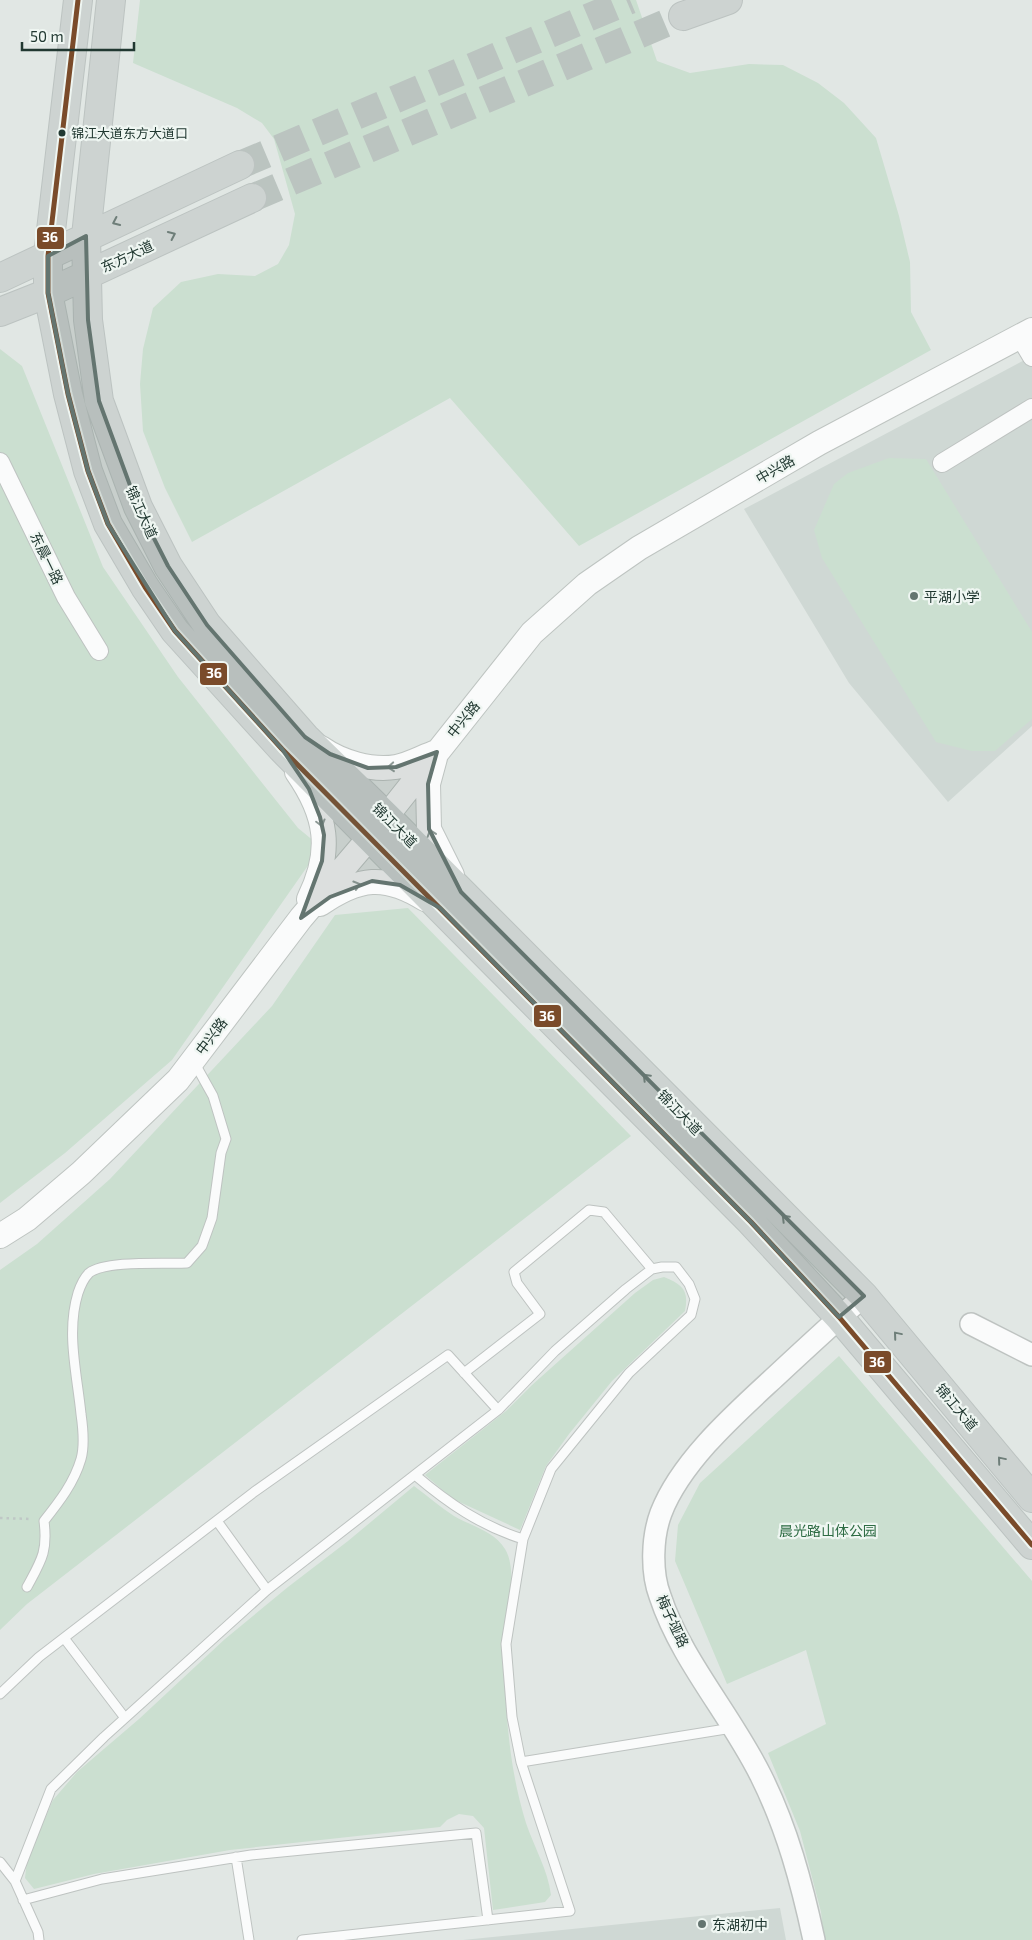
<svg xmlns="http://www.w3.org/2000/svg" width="1032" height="1940" viewBox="0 0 1032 1940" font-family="'Exo 2','Noto Sans SC',sans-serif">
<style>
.built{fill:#cfd8d4}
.green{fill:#cbdfd0}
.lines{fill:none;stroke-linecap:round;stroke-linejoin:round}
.primary-tunnel{stroke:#bbc4c0;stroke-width:28;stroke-dasharray:28 14;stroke-linecap:butt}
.service-casing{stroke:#bec3c1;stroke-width:11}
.minor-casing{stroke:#bec3c1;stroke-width:20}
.tertiary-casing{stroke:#bec3c1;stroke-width:24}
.secondary-casing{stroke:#bec4c1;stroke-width:26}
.primary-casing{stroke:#bcc3c1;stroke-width:30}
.path{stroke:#bfc7c5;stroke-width:2.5;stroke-dasharray:2.5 4;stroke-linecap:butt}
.service{stroke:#fafbfb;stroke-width:9}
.minor{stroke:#fafbfb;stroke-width:18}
.tertiary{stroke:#fafbfb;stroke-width:21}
.secondary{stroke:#fafbfb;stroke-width:24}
.primary{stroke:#cdd3d1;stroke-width:28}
.bus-1-casing{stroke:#eff6f2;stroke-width:9}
.bus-1{stroke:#7a4b2a;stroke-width:5}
.oneway{stroke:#6e7e79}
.oneway2{stroke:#8e9a96}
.marked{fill:#647570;fill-opacity:0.2;stroke:#647570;stroke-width:4;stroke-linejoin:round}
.bus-dot{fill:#213831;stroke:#eff6f2;stroke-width:2}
.poi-dot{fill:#647570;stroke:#eff6f2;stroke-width:2}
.labels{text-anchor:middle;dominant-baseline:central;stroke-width:4.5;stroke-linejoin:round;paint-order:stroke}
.bus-label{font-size:13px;fill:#213831;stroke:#eff6f2;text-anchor:start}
.street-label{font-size:14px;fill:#213831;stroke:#eff6f2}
.poi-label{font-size:14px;fill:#213831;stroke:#eff6f2;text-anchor:start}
.park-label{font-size:14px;fill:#2e6c44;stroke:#eff6f2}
.line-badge{stroke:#eff6f2;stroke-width:2}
.badge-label{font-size:14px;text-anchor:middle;font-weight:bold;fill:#fff}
</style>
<rect width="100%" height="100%" fill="#e1e7e4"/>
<path class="built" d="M1032,356V726L948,802L849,683L744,509Z
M780,1908L786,1940H463Z"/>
<path class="green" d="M140,0H636L657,61L690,73L749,64L783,65L818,83L844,103L876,138L899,216L910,262L911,312L931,350L579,546L450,398L192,542L165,488L143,431L140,384L143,349L153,308L181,282L218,274L255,276L278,264L289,245L295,214L274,139L262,123L237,108L133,63Z
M0,349L22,366L103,567L178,677L298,828L321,847L172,1060L65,1153L0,1203Z
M889,458L926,459L1032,632V719L995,751H972L936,742L822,558L814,530L834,484L848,473Z
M408,908L631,1136L27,1604L0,1630V1270L37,1244L110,1179L272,1006L335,915Z
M664,1277C683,1285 689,1290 685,1311L612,1381L569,1434L546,1466L520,1530L453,1499L425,1475L506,1411L532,1385L635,1293L653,1280Z
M839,1356L1032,1581V1940H824L821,1912L800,1831L768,1753L826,1724L806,1650L727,1684L675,1561L678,1525L700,1483Z
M414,1486C428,1496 440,1507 454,1516C471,1526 494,1531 505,1549C521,1575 502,1634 504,1665C506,1719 510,1772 526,1823C534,1847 548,1870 551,1895L545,1902L493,1910L484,1828L473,1816L459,1814L447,1820L440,1827L230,1850L94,1874L34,1889L25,1878L27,1860L53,1800L77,1772L139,1719L225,1639L288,1587L348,1541Z"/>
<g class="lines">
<path class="primary-tunnel" d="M240,165L630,0
M252,198L683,16"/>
<g class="service-casing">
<path id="service" d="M464,1373L540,1314L517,1283L514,1272L589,1210L604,1212L652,1269
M415,1475C448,1503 481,1526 523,1539
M217,1521L267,1590
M27,1587C41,1561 48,1552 44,1521C59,1502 74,1483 81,1459C85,1445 83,1428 81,1414C77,1374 66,1332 78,1293C80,1287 84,1278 89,1273C106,1260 164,1264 187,1263L202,1246L212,1218L221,1153L226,1139L213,1096L194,1062
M64,1638L125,1718
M0,1694L39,1657L254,1492L448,1355L498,1410
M521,1762L732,1728
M236,1857L249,1940
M0,1862L15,1881L38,1932L39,1940
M15,1881L51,1789L104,1737L267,1590L498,1410L555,1351L626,1289L652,1269L662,1267H676L689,1284L695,1299L691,1315L629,1373L551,1469L523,1539L506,1644L512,1717L521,1762L570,1911L302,1940
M23,1900L102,1879L251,1855L476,1833L488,1920"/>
</g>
<g class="minor-casing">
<path id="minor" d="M1020,337L1032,357
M0,462L66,597L99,651
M942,463L1032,408"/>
</g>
<g class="tertiary-casing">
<path id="tertiary" d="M971,1324L1032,1355
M814,1940C802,1884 787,1828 761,1776C731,1715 681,1660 660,1596C651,1572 652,1537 661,1513C681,1461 736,1413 776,1376C805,1349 834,1322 864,1296"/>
</g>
<g class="secondary-casing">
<path id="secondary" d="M321,748C341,762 371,771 396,767C409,765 424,756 437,752
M435,758L428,784L429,829L452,875
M297,772C327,815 333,851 309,899
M320,904C359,877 385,874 425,899
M0,1236L27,1219L81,1173L178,1080L301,918L370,837L532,633L587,584L639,548L819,443L1032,330"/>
</g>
<g class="primary-casing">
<path id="primary" d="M78,0L48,256V293L68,394L88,471L108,524L145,587L175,631L282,749L751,1222L839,1317L1032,1545
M111,0L86,236L88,320L99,401L138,507L168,566L207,625L305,737L386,816L864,1296L1032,1498
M683,16L728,0
M0,278L240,165
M0,312L48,293L252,198"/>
</g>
<path class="path" d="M0,1518L32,1519"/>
<use href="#service" class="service"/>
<use href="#minor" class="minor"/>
<use href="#tertiary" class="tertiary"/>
<use href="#secondary" class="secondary"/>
<use href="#primary" class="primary"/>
<g class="bus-1-casing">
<path id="bus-1" d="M78,0L48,256V293L68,394L88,471L108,524L145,587L175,631L282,749L751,1222L839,1317L1032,1545"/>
</g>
<use href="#bus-1" class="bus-1"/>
</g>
<defs><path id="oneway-chevron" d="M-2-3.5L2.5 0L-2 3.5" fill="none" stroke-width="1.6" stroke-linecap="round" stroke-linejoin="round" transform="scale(1.25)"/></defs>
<g class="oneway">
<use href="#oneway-chevron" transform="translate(116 222) rotate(155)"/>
<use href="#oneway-chevron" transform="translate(172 235) rotate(-25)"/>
<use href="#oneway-chevron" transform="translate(646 1077) rotate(-135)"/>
<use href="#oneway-chevron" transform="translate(785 1218) rotate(-135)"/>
<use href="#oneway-chevron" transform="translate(897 1335) rotate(-130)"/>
<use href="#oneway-chevron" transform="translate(1001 1460) rotate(-130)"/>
</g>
<g class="oneway2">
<use href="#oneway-chevron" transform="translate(391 767) rotate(175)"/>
<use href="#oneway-chevron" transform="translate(321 823) rotate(75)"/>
<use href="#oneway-chevron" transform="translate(431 833) rotate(-109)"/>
<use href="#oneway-chevron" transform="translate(357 885) rotate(-17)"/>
</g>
<path class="marked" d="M86,236L88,320L99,401L138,507L168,566L207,625L305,737L330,754L368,768L396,767L437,752L428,784L429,829L461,892L864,1296L839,1317L751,1222L440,908L400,885L372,881L330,897L301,918L322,861L324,835L320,817L309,789L282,749L175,631L108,524L88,471L68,394L48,293V256Z"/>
<circle class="bus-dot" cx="62" cy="133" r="4.5"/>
<g class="poi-dot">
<circle cx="914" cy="596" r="5"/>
<circle cx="702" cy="1924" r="5"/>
</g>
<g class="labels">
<g class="bus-label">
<text x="71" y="133">锦江大道东方大道口</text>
</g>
<g class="street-label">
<text transform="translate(127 256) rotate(-25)">东方大道</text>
<text transform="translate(775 469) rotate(-30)">中兴路</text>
<text transform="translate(142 512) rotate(66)">锦江大道</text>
<text transform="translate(47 558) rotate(64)">东晨一路</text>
<text transform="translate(463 719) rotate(-51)">中兴路</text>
<text transform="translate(395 825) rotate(45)">锦江大道</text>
<text transform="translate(211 1036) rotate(-53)">中兴路</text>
<text transform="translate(680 1112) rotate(46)">锦江大道</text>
<text transform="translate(957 1407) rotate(50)">锦江大道</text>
<text transform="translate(673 1621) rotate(65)">梅子垭路</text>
</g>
<g class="poi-label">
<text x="924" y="596">平湖小学</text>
<text x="712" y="1924">东湖初中</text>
</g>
<g class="park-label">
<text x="828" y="1530">晨光路山体公园</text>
</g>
</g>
<g class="line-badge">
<rect x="36" y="226" width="29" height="24" rx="5" fill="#7a4b2a"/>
<rect x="199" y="662" width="29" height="24" rx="5" fill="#7a4b2a"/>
<rect x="533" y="1004" width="29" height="24" rx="5" fill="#7a4b2a"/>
<rect x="863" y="1350" width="29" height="24" rx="5" fill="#7a4b2a"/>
</g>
<g class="badge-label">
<text x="50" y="242">36</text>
<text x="214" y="678">36</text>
<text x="547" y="1021">36</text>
<text x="877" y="1367">36</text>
</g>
<path d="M22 42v8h112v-8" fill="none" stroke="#213831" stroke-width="2.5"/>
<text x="30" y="42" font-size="15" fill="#213831" stroke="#eff6f2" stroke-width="4" paint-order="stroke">50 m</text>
</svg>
